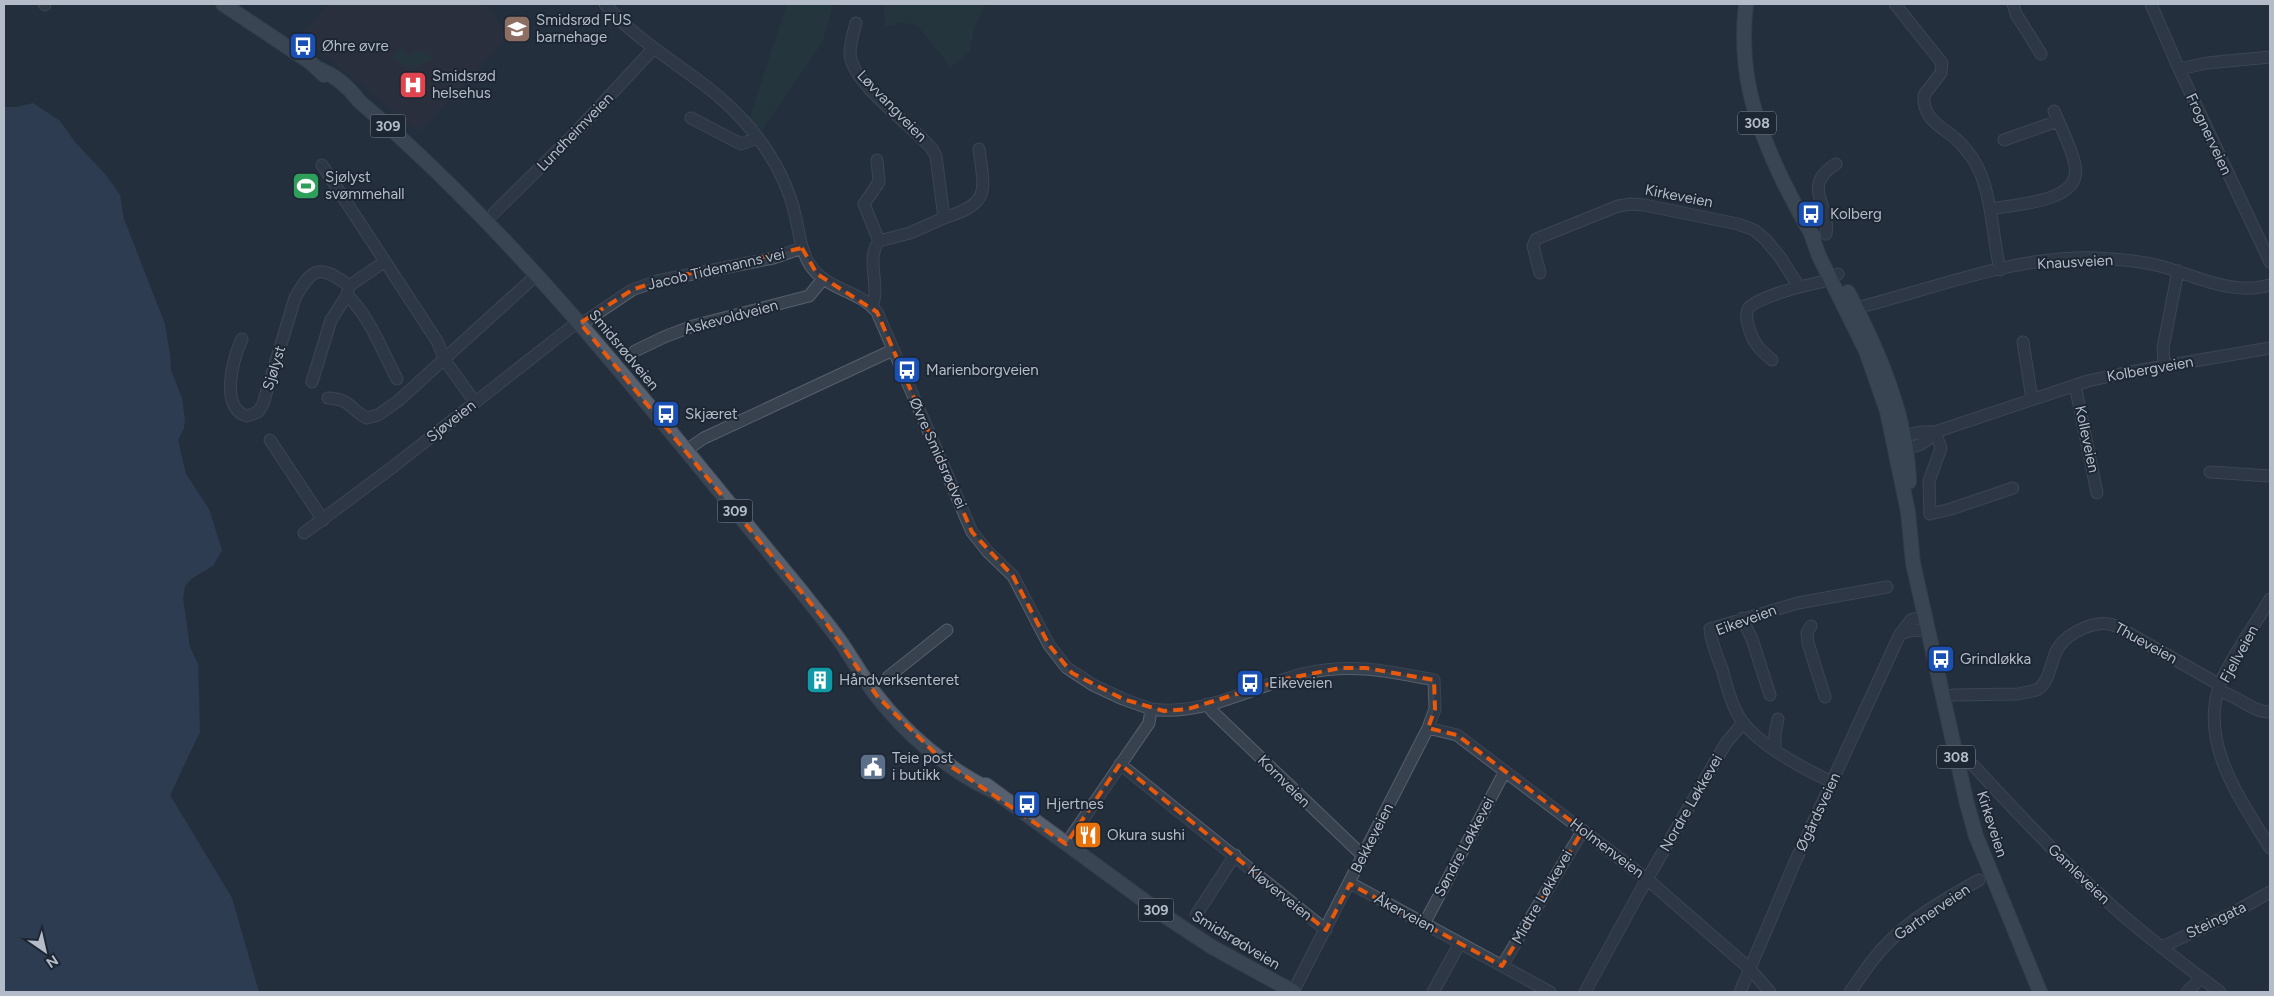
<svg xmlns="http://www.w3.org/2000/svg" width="2274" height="996" viewBox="0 0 2274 996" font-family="Figtree,sans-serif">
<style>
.medical{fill:#32303f}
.green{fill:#263c3f}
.water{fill:#394c67}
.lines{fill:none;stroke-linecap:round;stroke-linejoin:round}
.minor-casing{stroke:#565f6c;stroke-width:13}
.major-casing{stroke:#414a57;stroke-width:16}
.minor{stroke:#38414e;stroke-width:11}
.major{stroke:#56606e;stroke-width:14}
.marked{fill:none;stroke:#e8590c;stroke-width:4;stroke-dasharray:10 6;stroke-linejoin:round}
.labels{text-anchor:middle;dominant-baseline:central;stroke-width:4;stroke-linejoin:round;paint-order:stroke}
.shield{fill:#1d2633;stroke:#878f9c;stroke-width:1}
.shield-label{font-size:14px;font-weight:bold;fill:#b4bcc9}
.poi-label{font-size:15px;fill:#b4bcc9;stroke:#1d2633;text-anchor:start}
.street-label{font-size:15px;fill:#b4bcc9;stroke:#1d2633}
</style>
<rect width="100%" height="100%" fill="#242f3e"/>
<path class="medical" d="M329,4H486L508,37L419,132L301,35Z"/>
<path class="green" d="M787,4H833L823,41L762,130L750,121V117Z
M884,4H985L974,29L969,52L951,67L917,25L901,23L885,27Z
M401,48L409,56L414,51L426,53L433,59C411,68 411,73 392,57Z"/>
<path class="water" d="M33,103L60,121L75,142L106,175L120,195L124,219L165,324L170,355L171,370L182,398L185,420L184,428L178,440L186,474L209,509L222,550L213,566L191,579L185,586L183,598L190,647L198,664L200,732L170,795L232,898L259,992H4V107H17Z"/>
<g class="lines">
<g class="minor-casing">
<path id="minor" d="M44,4L45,5
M605,4C644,50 701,74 742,119C768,147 786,177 795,214C799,231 800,249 810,265C826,290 859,290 877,312L972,532L988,552L1013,576L1049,645L1067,668L1093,685L1123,699L1151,709
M1895,4L1942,63L1941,73L1924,95C1922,118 1940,126 1955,138C1962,144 1968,152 1973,159C1992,188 1992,235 2000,270
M2013,4L2016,14L2041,54
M2151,4L2179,69L2270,262
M856,23C853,33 850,44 850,54C853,86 912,124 932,149L936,156L944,218L910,233L879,241C865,259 881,286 872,306
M2179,69L2207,63L2270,57
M691,118L741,144L757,138
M2004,140L2058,121
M877,160L879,182L864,204L879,241
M322,165L437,341L446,362L475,402
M1990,209C2015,204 2083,203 2075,165C2071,146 2061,128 2054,111
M494,213L575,133L653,49
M944,218C990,203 985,193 979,149
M1826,234C1831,205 1800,186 1836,164
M1540,273L1533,246L1536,239L1618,206L1631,204L1644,205L1738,224L1754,230L1765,239L1780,257L1799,287L1821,282L1838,274
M347,295C370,317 382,351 397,379
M1864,306C1939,287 2017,255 2097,258C2118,259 2140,261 2160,266C2197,276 2232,296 2270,285
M242,339C233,357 219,409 247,416L258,412L263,404L295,298C312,267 320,264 349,286L384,262
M2023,342L2032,399
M635,351L664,337L693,326L809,296L823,279
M1772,360C1760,350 1753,343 1749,328C1747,322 1745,315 1748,309C1754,300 1788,290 1799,287
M2164,366L2163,348L2178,271
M312,382L331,320L347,295L349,286
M2075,385L2097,493
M328,398C352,399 351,411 367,418L378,415L398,401L531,280
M1935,432C1923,446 1911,451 1894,444C1906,433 1920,431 1935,432L2088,381L2124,373L2270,348
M1935,432L1941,448L1929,481L1930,514L1951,509L2013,488
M270,440L323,520
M685,451L704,438L893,350
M2210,472L2270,476
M304,533L394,466L570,328L589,319L632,290L657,281L773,258L802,248
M2270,599C2255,625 2233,654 2221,682C2197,741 2241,800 2270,848
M1742,618L1752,639L1770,695
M1811,626L1807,632L1808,643L1825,697
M1900,634L1913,630L1927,631
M888,677L947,630
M2219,691C2237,695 2252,712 2270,712
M1953,695L2018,694L2037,690C2051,681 2050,661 2058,648C2068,632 2098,618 2116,626L2220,685
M1207,704L1213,712L1359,852L1364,854
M1428,728L1457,735L1648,880L1749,968L1770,992
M1775,749V733L1778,719
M1967,762L1974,766C2018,814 2062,861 2110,904C2145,936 2183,964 2220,992
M1120,764L1326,930
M1832,782C1802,768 1752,742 1737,713C1730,700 1726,684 1722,669C1717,656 1711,643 1710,629L1798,603L1887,587
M1066,844L1149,723L1151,709C1204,717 1256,685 1306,673C1353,663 1389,671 1434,680L1435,709L1428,728L1293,992
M1350,883L1550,992
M1196,915L1235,855
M1424,924L1505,771
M2162,947L2233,913L2270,892
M1502,966L1583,830
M1433,992L1460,943
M1585,992L1638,895L1726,743L1743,723
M1740,992L1795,862L1900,634L1911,620L1924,616
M1850,992C1860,978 1870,962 1882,949C1908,920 1945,899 1979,880
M2187,992L2201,978"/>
</g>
<g class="major-casing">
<path id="major" d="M223,4L310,62L324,75
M1746,4C1738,70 1754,121 1783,181C1793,200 1802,220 1814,237
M319,69C336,76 348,86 359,101C528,245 661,422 802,592C814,608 828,624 840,641C852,658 862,677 876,695C906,734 948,770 993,791
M1810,231L1819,256L1866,351L1887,411L1908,512L1913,563L1967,804L1976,836L2040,992
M1848,292C1878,350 1907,415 1909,482
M986,785L1168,918L1212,947L1294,992"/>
</g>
<use href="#minor" class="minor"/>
<use href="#major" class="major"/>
</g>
<path d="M0 0H2274V996H0ZM802,248L817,274L877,312L972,532L1013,576L1049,645L1072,673L1123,699L1164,711L1188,709L1285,679L1340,668H1366L1434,680L1435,709L1428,728L1457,735L1583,830L1502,966L1350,884L1326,930L1120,764L1066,844L943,761L877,696L822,617L580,323L632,290L657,281Z" fill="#242f3e" fill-opacity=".55" fill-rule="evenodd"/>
<path class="marked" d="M802,248L817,274L877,312L972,532L1013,576L1049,645L1072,673L1123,699L1164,711L1188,709L1285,679L1340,668H1366L1434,680L1435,709L1428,728L1457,735L1583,830L1502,966L1350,884L1326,930L1120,764L1066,844L943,761L877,696L822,617L580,323L632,290L657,281Z"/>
<defs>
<g id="school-square" transform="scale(1.4375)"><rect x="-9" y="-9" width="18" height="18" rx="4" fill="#8d6e63" stroke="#1d2633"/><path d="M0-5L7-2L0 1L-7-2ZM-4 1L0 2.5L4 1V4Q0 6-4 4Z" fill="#fff"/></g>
<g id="bus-square" transform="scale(1.4375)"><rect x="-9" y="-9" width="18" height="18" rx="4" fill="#1a4fb4" stroke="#1d2633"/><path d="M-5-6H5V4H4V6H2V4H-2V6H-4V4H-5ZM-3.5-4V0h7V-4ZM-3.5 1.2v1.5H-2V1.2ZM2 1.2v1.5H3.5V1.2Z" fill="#fff"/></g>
<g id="hospital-square" transform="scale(1.4375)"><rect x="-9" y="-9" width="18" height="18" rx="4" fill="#e0444e" stroke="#1d2633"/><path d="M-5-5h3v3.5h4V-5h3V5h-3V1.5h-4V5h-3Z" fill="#fff"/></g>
<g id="stadium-square" transform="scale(1.4375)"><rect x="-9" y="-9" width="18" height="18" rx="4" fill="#2e9e5b" stroke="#1d2633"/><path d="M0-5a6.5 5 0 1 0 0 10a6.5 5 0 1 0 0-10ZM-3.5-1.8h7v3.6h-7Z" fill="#fff"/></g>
<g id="building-square" transform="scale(1.4375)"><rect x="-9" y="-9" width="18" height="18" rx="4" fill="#0f9aa8" stroke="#1d2633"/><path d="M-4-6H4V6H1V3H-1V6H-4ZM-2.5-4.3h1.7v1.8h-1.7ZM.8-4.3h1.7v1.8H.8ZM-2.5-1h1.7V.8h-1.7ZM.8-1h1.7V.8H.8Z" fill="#fff"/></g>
<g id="civic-square" transform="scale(1.4375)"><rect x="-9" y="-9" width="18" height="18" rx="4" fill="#5c6f8a" stroke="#1d2633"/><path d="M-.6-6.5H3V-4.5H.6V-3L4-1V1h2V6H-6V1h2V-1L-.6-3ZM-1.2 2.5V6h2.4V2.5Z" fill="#fff"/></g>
<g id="restaurant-square" transform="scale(1.4375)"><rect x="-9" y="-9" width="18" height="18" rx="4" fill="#e8710a" stroke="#1d2633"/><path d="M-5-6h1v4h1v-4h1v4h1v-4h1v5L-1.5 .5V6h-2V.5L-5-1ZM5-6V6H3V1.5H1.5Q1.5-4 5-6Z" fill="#fff"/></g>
</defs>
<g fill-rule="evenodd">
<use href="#school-square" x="517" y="29"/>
<use href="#bus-square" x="303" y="46"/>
<use href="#hospital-square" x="413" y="85"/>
<use href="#stadium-square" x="306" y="186"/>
<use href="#bus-square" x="1811" y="214"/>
<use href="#bus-square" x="907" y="370"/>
<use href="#bus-square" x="666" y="414"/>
<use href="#bus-square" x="1941" y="659"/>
<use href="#building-square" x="820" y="680"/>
<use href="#bus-square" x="1250" y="683"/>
<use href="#civic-square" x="873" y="767"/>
<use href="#bus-square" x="1027" y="804"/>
<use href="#restaurant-square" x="1088" y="835"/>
</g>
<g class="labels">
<g class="shield">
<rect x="1738" y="111.5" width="38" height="23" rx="4"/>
<rect x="370.5" y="114.5" width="35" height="23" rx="4"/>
<rect x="717.5" y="499.5" width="35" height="23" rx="4"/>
<rect x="1937" y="745.5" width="38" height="23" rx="4"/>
<rect x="1138.5" y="898.5" width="35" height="23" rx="4"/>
</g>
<g class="shield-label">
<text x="1757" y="123">308</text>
<text x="388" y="126">309</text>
<text x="735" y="511">309</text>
<text x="1956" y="757">308</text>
<text x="1156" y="910">309</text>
</g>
<g class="poi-label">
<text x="536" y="20">Smidsrød FUS<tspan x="536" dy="17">barnehage</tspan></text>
<text x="322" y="46">Øhre øvre</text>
<text x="432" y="76">Smidsrød<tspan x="432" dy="17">helsehus</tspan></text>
<text x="325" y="177">Sjølyst<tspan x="325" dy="17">svømmehall</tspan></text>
<text x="1830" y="214">Kolberg</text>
<text x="926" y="370">Marienborgveien</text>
<text x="685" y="414">Skjæret</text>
<text x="1960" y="659">Grindløkka</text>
<text x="839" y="680">Håndverksenteret</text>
<text x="1269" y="683">Eikeveien</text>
<text x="892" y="758">Teie post<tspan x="892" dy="17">i butikk</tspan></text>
<text x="1046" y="804">Hjertnes</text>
<text x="1107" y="835">Okura sushi</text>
</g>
<g class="street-label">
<text transform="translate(892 106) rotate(46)">Løvvangveien</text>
<text transform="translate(575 132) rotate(-46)">Lundheimveien</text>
<text transform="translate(2209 134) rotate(65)">Frognerveien</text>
<text transform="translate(1679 196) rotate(11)">Kirkeveien</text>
<text transform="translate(2075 262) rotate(-3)">Knausveien</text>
<text transform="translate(716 269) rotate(-13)">Jacob Tidemanns vei</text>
<text transform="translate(731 317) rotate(-15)">Askevoldveien</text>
<text transform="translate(624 350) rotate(50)">Smidsrødveien</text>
<text transform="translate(274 368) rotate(-73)">Sjølyst</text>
<text transform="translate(2150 369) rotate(-10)">Kolbergveien</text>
<text transform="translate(451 421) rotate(-38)">Sjøveien</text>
<text transform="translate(2087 439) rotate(78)">Kolleveien</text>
<text transform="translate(938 453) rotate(66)">Øvre Smidsrødvei</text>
<text transform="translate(1746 620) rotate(-20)">Eikeveien</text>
<text transform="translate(2146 643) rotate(29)">Thueveien</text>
<text transform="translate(2239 654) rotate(-61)">Fjellveien</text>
<text transform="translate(1284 781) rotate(45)">Kornveien</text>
<text transform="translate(1691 803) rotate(-60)">Nordre Løkkevei</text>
<text transform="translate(1818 812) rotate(-65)">Øgårdsveien</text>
<text transform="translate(1992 824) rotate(72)">Kirkeveien</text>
<text transform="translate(1372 838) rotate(-63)">Bekkeveien</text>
<text transform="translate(1464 847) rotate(-62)">Søndre Løkkevei</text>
<text transform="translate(1607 848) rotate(37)">Holmenveien</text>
<text transform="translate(2079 874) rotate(44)">Gamleveien</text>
<text transform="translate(1280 893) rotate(39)">Kløverveien</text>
<text transform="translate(1542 897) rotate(-60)">Midtre Løkkevei</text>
<text transform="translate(1932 912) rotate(-34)">Gartnerveien</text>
<text transform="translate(1405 913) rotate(28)">Åkerveien</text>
<text transform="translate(2216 920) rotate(-26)">Steingata</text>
<text transform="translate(1236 940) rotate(31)">Smidsrødveien</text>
</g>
</g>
<rect width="2274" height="996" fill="none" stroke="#b4bcc9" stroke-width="10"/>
<g transform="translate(45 951) rotate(146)" stroke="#1d2633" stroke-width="4" paint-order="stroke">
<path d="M0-4L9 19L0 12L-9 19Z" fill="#b4bcc9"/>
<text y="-8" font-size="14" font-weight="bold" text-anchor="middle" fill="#b4bcc9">N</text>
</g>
</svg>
